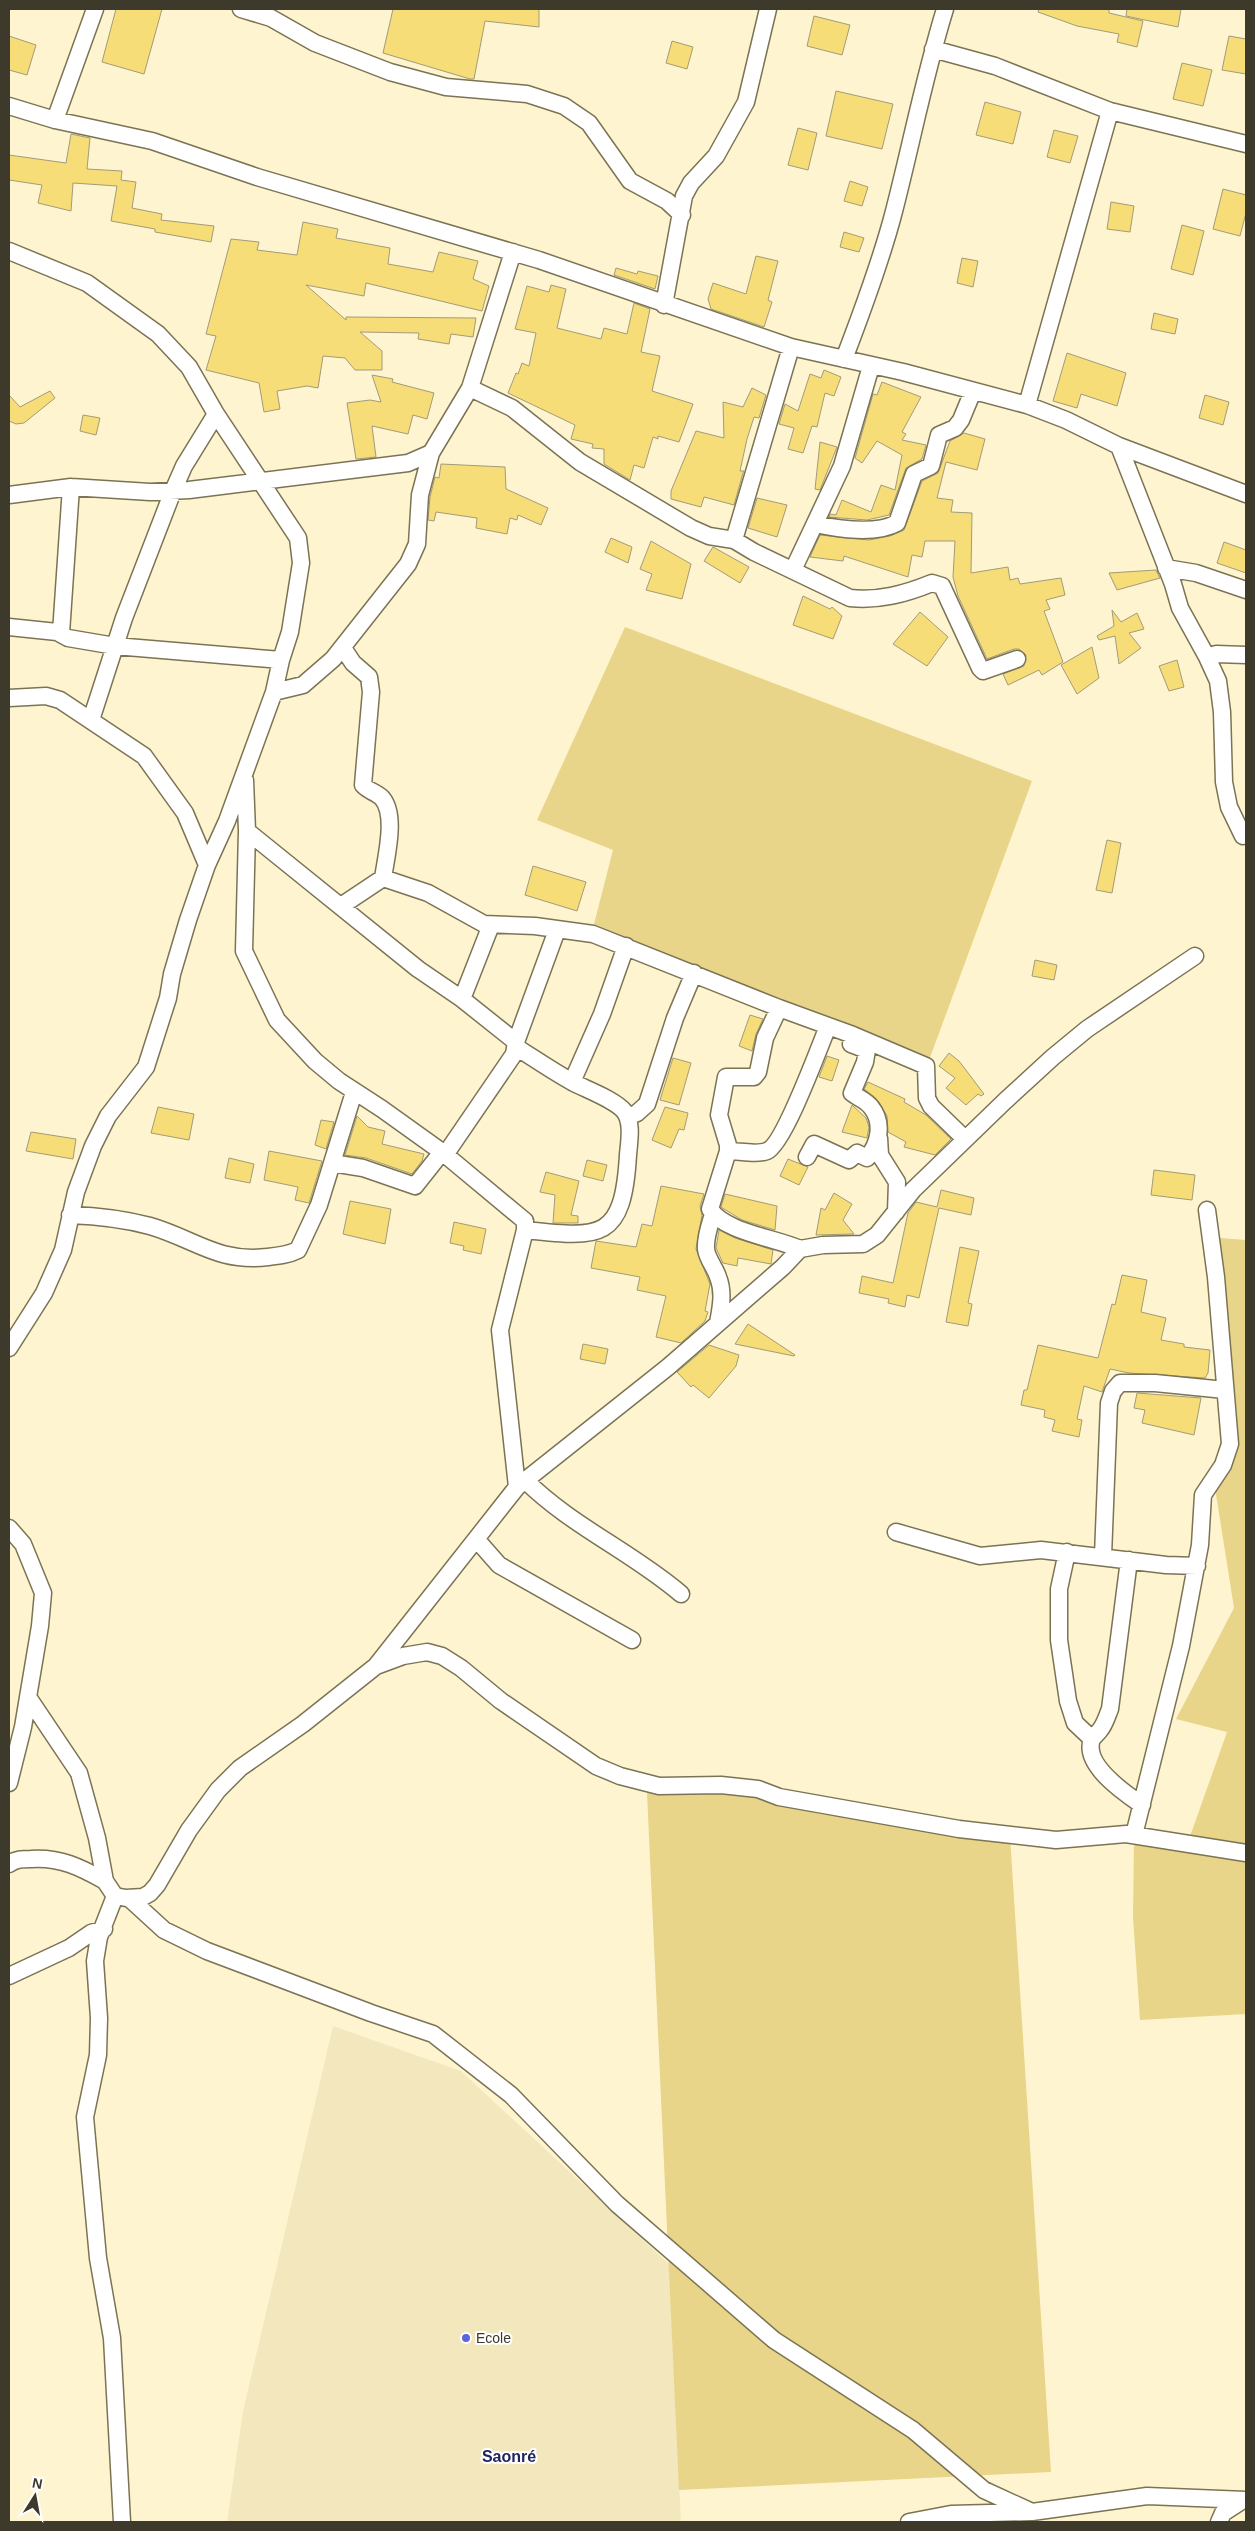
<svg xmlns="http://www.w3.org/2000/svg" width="1255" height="2531" viewBox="0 0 1255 2531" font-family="Arial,sans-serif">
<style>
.built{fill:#f3e8bd}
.green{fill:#e8d589}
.building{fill:#f6dd77;stroke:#a39b79}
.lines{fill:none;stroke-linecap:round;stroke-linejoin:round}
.minor-casing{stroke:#7b7353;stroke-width:19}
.minor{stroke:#fff;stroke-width:16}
.poi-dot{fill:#5b65dc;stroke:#fff;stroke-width:2}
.labels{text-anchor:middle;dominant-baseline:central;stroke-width:4;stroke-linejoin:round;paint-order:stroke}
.poi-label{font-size:14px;fill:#3d392b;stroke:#fff;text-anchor:start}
.quarter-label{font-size:16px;font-weight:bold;fill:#21255e;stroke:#fff}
</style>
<rect width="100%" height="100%" fill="#fef5d0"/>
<path class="built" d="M333,2026L461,2071L669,2264L681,2522H227L243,2411Z"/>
<path class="green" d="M625,627L1032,781L928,1063L594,924L613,850L537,820Z
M1221,1238L1246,1240V2014L1140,2020L1133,1917L1134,1838L1188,1842L1227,1732L1176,1719L1234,1608L1215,1488L1225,1440L1209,1246Z
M718,1787L820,1814L1010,1836L1051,2472L679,2490L647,1793Z"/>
<path class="building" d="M116,9H162L144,74L102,62Z
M393,9H539V27L485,21L474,79H470L383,53Z
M1039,9H1109V13L1143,21L1137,47L1117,42L1119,34L1077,26L1038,12Z
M1127,9H1181L1178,27L1126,16Z
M814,16L850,25L842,55L807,46Z
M9,36L36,45L27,75L9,70Z
M1229,36L1246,39V74L1222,70Z
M672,41L693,47L687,69L666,63Z
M1182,63L1212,70L1203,106L1173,99Z
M836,91L893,104L882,149L826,136Z
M985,102L1021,112L1013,144L976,135Z
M798,128L817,133L808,170L788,165Z
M1054,130L1078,136L1070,163L1047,157Z
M71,134L90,138L87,169L122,171L121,180L136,182L132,208L162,214L161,220L214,226L211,242L155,232V229L111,221L117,186L73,183L71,211L38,203L42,185L9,180V155L66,163Z
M850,181L868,187L862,206L844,201Z
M1223,189L1246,195V213L1240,236L1213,229Z
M1111,202L1134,206L1130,232L1107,229Z
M303,222L338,229L336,238L390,248L388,264L433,272L439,252L478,261L473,279L489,286L482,311L366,283L364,296L306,285L346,320V317L476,318L473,337L451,334L449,344L418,339L419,333L360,332L382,351V370H355L345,358L323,356L318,388L307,386L277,391L280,409L264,412L259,383L206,370L216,336L206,334L231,239L259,242L257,250L297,255Z
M1182,225L1204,231L1193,275L1171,269Z
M844,232L864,238L859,252L840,247Z
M756,256L778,261L768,300L772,302L764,327L711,309L708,299L713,283L746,294Z
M962,258L978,261L973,287L957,283Z
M616,268L637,274L638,271L658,276L655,289L614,275Z
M551,285L566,289L557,328L601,339L604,328L627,334L634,303L650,309L641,352L660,356L652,391L693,404L679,442L658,436V439L653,437L644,468L634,465L630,480L604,464V449L592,448L593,444L571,439L575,425L508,393L516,373L518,374L522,363L529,366L536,333L515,329L527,286L549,292Z
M1154,313L1178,319L1175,334L1151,329Z
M1067,353L1126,373L1117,406L1081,394L1077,408L1053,401Z
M824,370L841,377L834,396L825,393L817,427L812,426L803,453L788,449L794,428L779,424L785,404L798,411L810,374L821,378Z
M372,375L393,379L392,382L434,393L427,419L413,415L408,434L372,426L376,457L356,459L347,403L370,400L381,402Z
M882,382L921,397L902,432L906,434L902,440L926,445L922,459L906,468L889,515L867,520L829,517L830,514L836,515L842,500L871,512L881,485L895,490L902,455L877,441L862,463L855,458L873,394L877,395Z
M752,388L766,395L759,418L754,417L747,439L740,471H744L743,473L734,505L704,497L701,507L671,499V491L696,431L724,438L723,402L743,407Z
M50,391L55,398L24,423L16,424L9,421V395L20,407Z
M1205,395L1229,402L1223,425L1199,418Z
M83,415L100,418L96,435L80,431Z
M964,433L985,439L977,470L946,462L937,498L953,500L951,512L972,513L971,573L1008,567L1010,580L1018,578L1020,584L1061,578L1065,595L1046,600L1050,609L1044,611L1063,662L1042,675L1039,670L1008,685L1003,674L1024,666L1026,655L1019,649H1014L987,659L958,596L953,577L955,541H925L922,557L912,555L908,577L844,556L843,561L810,557L820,535L869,540L890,536L904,530L922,481L938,473L950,441Z
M820,442L837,447L820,490L815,489Z
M441,464L505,467L506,489L548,508L541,525L518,515L517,520L510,518L507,534L476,528L477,518L436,512L434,521L428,520L430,497L435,477L439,478Z
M757,498L787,505L777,537L748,528Z
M611,538L632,547L628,563L605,552Z
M651,541L691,564L682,599L646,590L652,574L640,569Z
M1224,542L1246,550V573L1217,563Z
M713,547L749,567L740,583L704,561Z
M1156,570L1160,578L1117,590L1109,573Z
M803,596L830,609L832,607L842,616L833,639L793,625Z
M1112,610L1121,622L1137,613L1144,629L1129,633L1141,648L1119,664L1115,636L1099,640L1097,636L1114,626Z
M920,612L948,637L927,666L893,644Z
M1092,647L1099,678L1077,694L1061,665Z
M1177,660L1184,687L1169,691L1159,666Z
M1107,840L1121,843L1112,893L1096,890Z
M533,866L586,882L577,911L525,895Z
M1035,960L1057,965L1054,980L1032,976Z
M750,1015L763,1019L756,1034L752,1051L739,1046Z
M949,1053L959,1061L984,1094L981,1096L978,1094L966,1105L946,1088L955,1078L939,1066Z
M827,1056L839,1060L832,1081L819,1077Z
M673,1058L691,1063L679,1105L660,1100Z
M868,1082L905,1099L904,1102L926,1115L951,1139L935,1155L904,1147L906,1142L888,1132L887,1116L879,1102L864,1089Z
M852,1105L866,1118L869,1127L867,1138L842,1132Z
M158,1107L194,1114L189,1140L151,1133Z
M665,1107L688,1113L684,1130L679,1129L671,1148L652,1140Z
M357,1116L368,1127L385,1131L382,1144L424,1154L422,1161L412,1174L366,1158L345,1155Z
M321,1120L334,1122L326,1149L315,1145Z
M31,1132L76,1139L73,1159L26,1151Z
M269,1151L322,1161L309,1203L295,1200L298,1187L264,1180Z
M229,1158L254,1164L250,1183L225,1178Z
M788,1159L808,1167L799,1185L780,1176Z
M587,1160L607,1165L603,1181L583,1176Z
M1154,1170L1195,1175L1192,1200L1151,1195Z
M546,1172L579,1181L571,1215L578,1216V1223H553L555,1195L540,1192Z
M661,1186L704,1194L700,1206L702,1215L696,1249L710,1284L705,1311L708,1312L705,1321L681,1343L656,1337L666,1296L637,1290L640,1277L591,1268L596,1241L636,1247L642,1224L652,1226Z
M941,1190L974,1198L971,1215L939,1208L919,1298L907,1295L905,1307L888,1303L889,1299L859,1293L862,1276L893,1283L908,1213L916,1202L937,1207Z
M834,1193L852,1204L843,1220L854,1234L816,1235L821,1208L825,1210Z
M725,1194L777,1206L775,1230L742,1220L724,1209L721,1207Z
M350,1201L391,1209L385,1244L343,1234Z
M454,1222L486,1229L481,1254L463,1250L464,1246L450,1243Z
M719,1230L735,1238L773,1250L771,1264L738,1258L737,1266L723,1263L716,1248Z
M960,1247L979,1251L968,1303L972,1304L968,1326L946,1322Z
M1122,1275L1147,1280L1141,1312L1166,1318L1161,1340L1184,1344V1347L1210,1350L1208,1373L1205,1378L1129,1373L1110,1369L1102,1392L1084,1386L1077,1419L1082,1420L1079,1437L1052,1431L1055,1420L1044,1417L1045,1410L1021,1405L1024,1390H1027L1038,1345L1098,1358L1112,1304L1115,1305Z
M748,1324L795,1355L794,1356L735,1344Z
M583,1344L608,1349L605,1364L580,1359Z
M709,1345L739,1355L736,1366L709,1398L693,1385L691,1387L677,1372Z
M1137,1393L1201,1398L1194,1435L1142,1423L1145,1410L1134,1408Z"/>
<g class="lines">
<g class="minor-casing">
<path id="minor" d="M241,9L271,18L315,43L390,72L446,87L527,94L564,106L589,123L630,181L667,201L682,215
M933,49L995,66L1110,111L1246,144
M9,106L55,120L152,141L257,177L539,260L791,347L903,372L1027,405L1066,420L1119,446L1246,494
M55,120L95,9
M9,251L87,283L158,334L189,367L216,414L298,538L301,563L290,632L281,660L274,692L227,821L207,865L188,920L172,974L168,998L146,1067L108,1116L93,1146L76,1192L63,1250L44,1293L9,1348
M664,305L684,196L691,183L716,156L746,102L768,9
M844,359C862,312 880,264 893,215C911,146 924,77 945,9
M470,388L512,408L580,462L691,528L709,536L734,540L754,552L850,598C879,601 905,594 932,583L942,586L980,668L983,671L1017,659
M1027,405L1110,111
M1119,446L1173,584L1180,608L1207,657L1218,681L1222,712L1224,782L1229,807L1243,836L1246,834
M9,495L71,487L150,492L189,490L408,463L431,453L470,388L513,252
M815,524C839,529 875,535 897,523L914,474L931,466L939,435L955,428L961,420L973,391
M734,540L791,347
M1166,568L1196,573L1246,590
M793,570L842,466L871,366
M9,627L57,632L68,638L115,646L281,660
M61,633L71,487
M343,648L353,663L369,677L371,692L363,785C368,791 376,792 382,798C397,815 386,857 383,878
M1207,657L1216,654L1246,655
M274,692L303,685L333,659L408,564L417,544L420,495L431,453
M9,698L46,696L60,700L144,756L185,813L207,865
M91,720L124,618L173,491L184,466L216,414
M245,780L247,831L244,951L277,1020L315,1061L339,1081L382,1109L442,1152L525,1221V1230L500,1330L517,1487
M247,831L418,969L462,999L516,1042L514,1054L445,1155
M341,906L383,878L428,893L484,924L535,926L593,934L779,1008L853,1035L926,1066L927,1098L931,1106L965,1139
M462,999L491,925
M779,1008L765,1038L758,1072L754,1077H726L719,1115L728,1145V1151L710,1209C724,1232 776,1238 800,1249
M516,1042L557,930
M516,1047C535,1059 554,1072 574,1083C588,1090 615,1100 624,1111C633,1122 629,1142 628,1155C623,1241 601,1238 525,1230
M572,1082L602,1014L626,946
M628,1117L637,1113L647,1104L675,1018L694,973
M879,1138L880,1155L897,1182L896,1212
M728,1151C739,1151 757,1155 767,1151C784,1144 819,1048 828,1026
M807,1157L814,1144L849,1160L857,1153L867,1158C879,1144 884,1123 871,1107C867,1101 857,1097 852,1093L865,1062L867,1050L851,1044
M332,1163L363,1168L415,1186L442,1152
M713,1214C710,1225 705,1237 706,1249C707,1259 715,1267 718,1277C724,1292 721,1307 718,1323
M70,1215C98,1216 124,1219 150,1226C195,1239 217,1263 268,1257C278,1256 288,1255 298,1250L319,1205L354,1092
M525,1480C571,1526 632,1552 681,1594
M9,1528L23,1544L43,1593L40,1626L23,1727L9,1783
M896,1532L980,1556L1041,1550L1166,1565L1197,1566
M477,1540L499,1565L632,1640
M1067,1552L1059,1589V1640L1068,1701L1075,1723L1092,1739
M1103,1556L1109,1403L1113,1391L1120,1383H1155L1225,1390
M1129,1560L1110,1709C1107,1716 1105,1724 1100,1730C1098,1733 1094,1736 1092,1739C1082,1765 1126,1794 1142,1805
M376,1666L517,1487L668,1367L783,1267L800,1249L823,1245L863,1244L877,1235L913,1190L1005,1101L1053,1057L1087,1029L1195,956
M28,1697L79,1773L97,1838L105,1881L115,1896L99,1937L95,1961L99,2018L98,2055L85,2117L98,2258L112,2338L122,2522
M1134,1835L1181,1646L1200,1545L1203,1495L1223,1465L1230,1444L1216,1277L1207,1210
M9,1864C16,1859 22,1859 31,1859C60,1857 80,1867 105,1881
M115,1896L126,1898L143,1897L150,1893L157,1885L189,1830L218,1790L240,1768L303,1724L376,1666L403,1656L427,1652L442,1656L461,1668L501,1701L596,1766L620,1776L659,1786L721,1785L758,1789L779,1797L959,1829L1056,1840L1126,1834L1246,1853
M129,1898L164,1930L207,1951L371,2013L433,2034L511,2095L617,2204L774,2340L913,2430L984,2490L1032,2512
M9,1976L69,1948L91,1933L104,1929
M909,2522L951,2514L1032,2512L1147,2496L1246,2500
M1219,2522L1223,2513L1240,2502"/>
</g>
<use href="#minor" class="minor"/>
</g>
<circle class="poi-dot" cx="466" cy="2338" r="5"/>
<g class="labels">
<g class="poi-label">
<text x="476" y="2338">Ecole</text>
</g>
<g class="quarter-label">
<text x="509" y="2456">Saonré</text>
</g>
</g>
<rect width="1255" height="2531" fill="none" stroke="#3d392b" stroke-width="20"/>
<g transform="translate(35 2496) rotate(11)" stroke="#ffffff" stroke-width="4" paint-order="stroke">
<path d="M0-4L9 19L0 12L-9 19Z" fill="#3d392b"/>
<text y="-8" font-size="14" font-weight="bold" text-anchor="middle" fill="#3d392b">N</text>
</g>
</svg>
